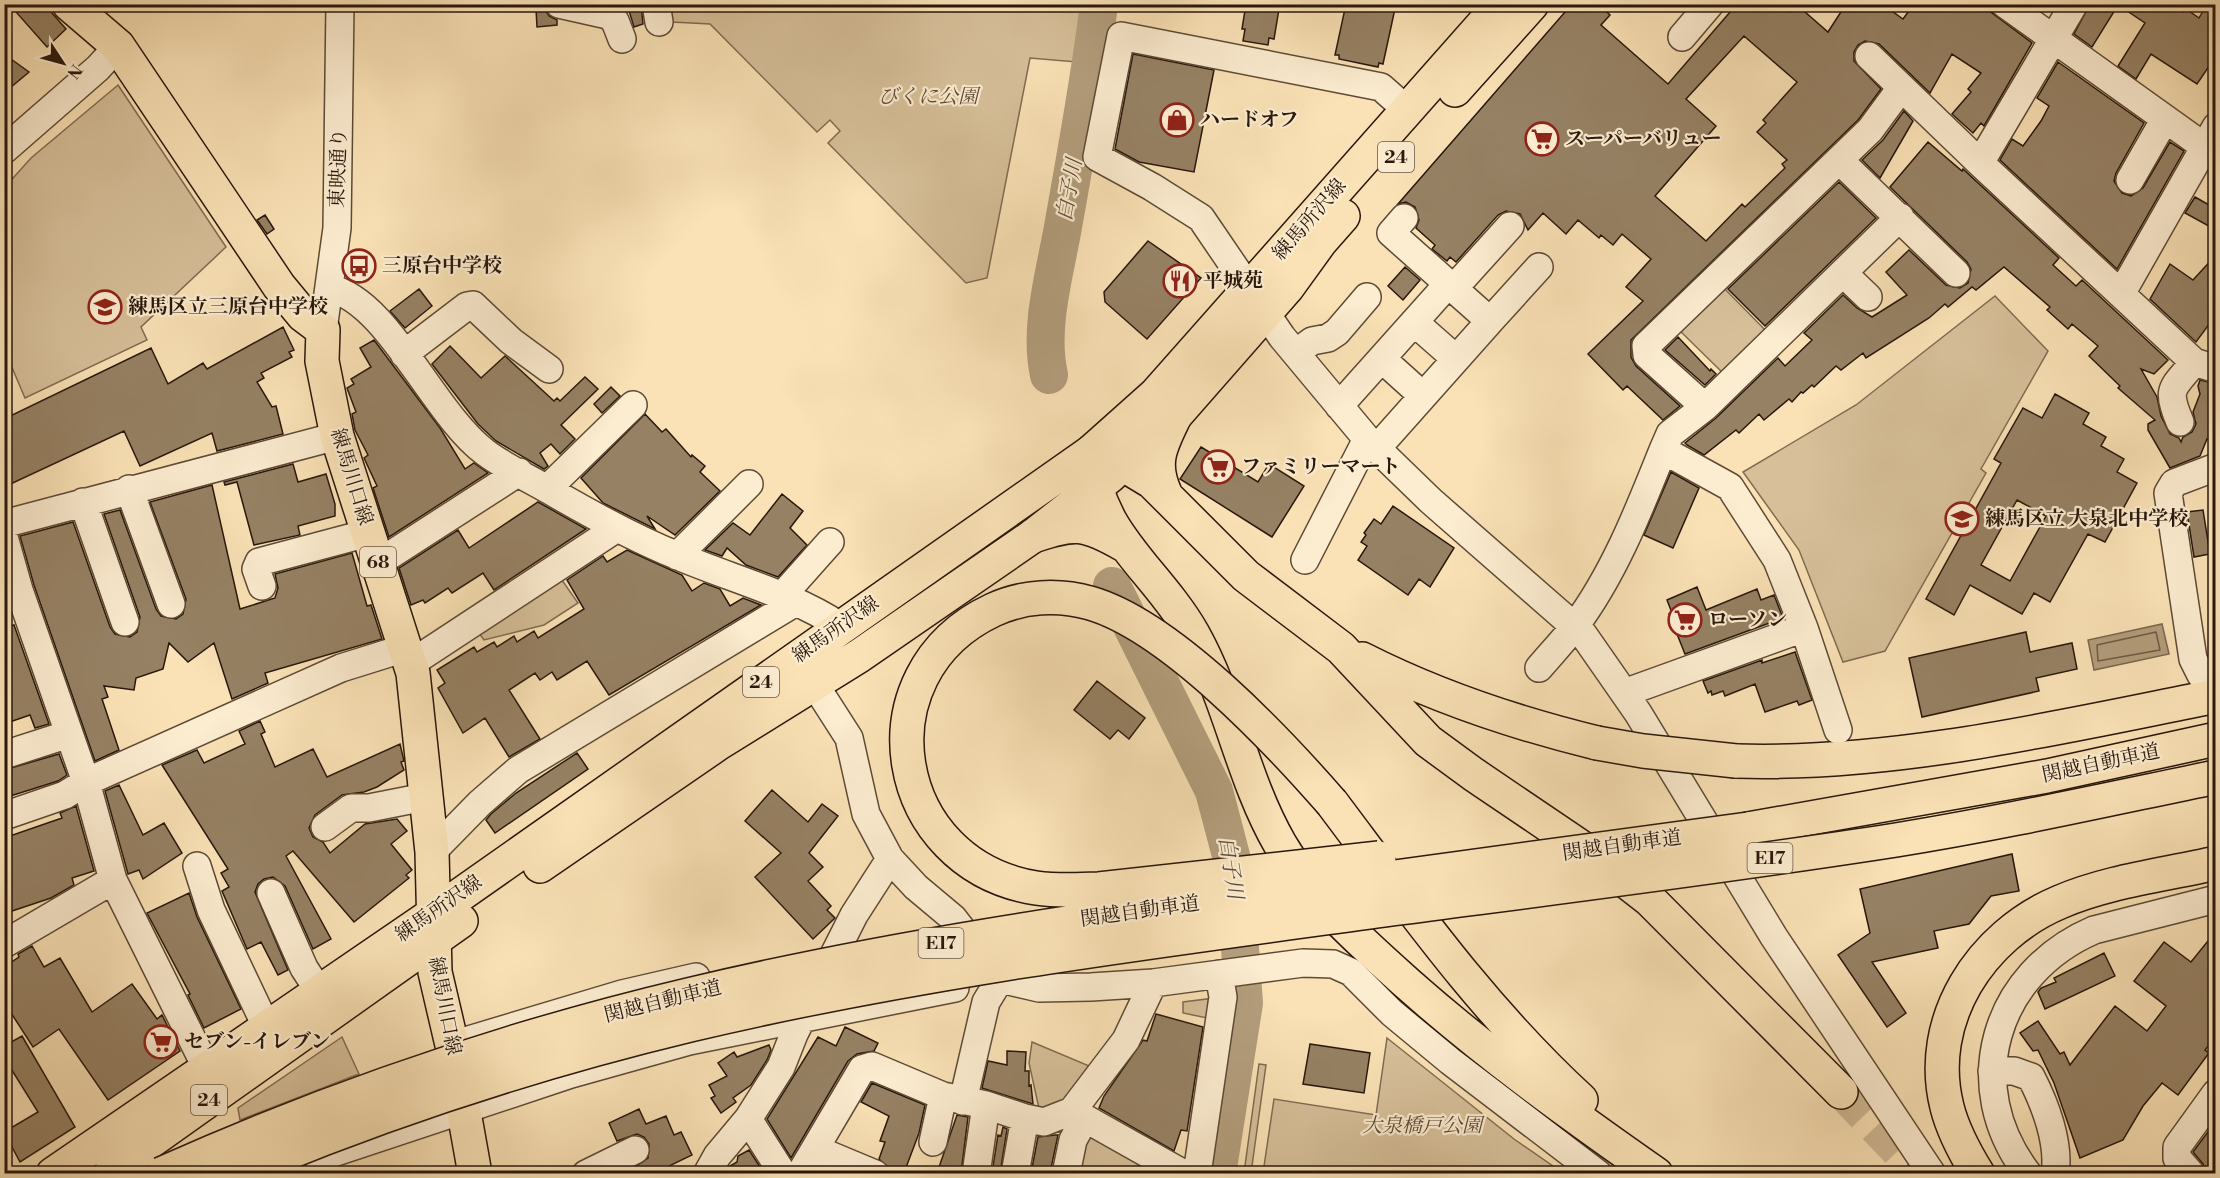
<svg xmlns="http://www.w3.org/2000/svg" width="2220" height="1178" viewBox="0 0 2220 1178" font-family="'Libre Bodoni','Noto Serif JP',serif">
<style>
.green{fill:#d6bf99;stroke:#806b52;stroke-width:1.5}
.water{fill:#b39d7c;stroke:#7c674f;stroke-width:1.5}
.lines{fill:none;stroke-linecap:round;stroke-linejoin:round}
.shore{stroke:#6e5a44;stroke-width:1.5}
.river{stroke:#b39d7c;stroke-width:38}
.building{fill:#968164;stroke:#29170c;stroke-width:1.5;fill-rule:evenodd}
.highway-tunnel{stroke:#d0b994;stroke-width:33;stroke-dasharray:33 16;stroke-linecap:butt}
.minor-casing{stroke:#5d4a36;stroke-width:30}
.major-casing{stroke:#29170c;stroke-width:36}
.highway-casing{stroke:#29170c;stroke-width:36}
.minor{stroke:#fcecd0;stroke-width:27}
.major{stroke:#fae2b6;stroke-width:33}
.highway{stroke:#fae2b6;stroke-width:33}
.highway-bridge-casing{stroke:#29170c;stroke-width:36;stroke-linecap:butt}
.highway-bridge{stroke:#fae2b6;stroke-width:33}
.labels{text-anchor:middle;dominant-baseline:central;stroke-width:4.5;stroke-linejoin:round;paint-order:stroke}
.shield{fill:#fcecd0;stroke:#685747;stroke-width:1.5}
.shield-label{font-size:18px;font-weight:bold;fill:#29170c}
.park-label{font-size:20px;font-style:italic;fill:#5d4936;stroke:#fcecd0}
.poi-label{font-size:20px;font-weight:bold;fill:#29170c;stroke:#fcecd0;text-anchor:start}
.street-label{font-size:20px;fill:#29170c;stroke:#fcecd0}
.water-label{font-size:21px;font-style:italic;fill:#604d39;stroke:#fcecd0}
</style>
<rect width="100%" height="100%" fill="#fae2b6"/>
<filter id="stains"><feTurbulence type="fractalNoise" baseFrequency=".00333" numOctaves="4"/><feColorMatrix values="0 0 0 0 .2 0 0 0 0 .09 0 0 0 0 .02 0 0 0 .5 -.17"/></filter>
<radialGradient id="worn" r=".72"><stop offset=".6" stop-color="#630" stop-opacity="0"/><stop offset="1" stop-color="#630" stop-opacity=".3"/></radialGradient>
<path class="green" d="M671,5H1088L1077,62L1030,58L987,278L966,283L828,143L840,131L830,120L817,132L710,24L672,22Z
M118,85L226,247L141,327L147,340L25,398L5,351V187L31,158Z
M1720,284L1770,335L1727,377L1676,327Z
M1995,296L2048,351L1981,469L1986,473L1885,651L1843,662L1799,550L1743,472L1856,405Z
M557,573L578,603L544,625L484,640L475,628Z
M1215,998L1207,1018L1183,1013V1002Z
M342,1037L359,1074L240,1120L238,1108Z
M1387,1038L1514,1139L1563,1173H1263L1274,1099L1376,1115Z
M1032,1042L1094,1068L1063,1107L1040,1113L1029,1063Z
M1259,1064L1266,1065L1251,1173H1244Z
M1069,1118L1172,1173H1052L1061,1133L1052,1130Z"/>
<path class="water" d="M2162,624L2169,654L2094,670L2088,640Z"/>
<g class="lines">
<path class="shore" d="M2156,632L2160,650L2098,661L2097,645Z"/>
<path class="river" d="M1049,375C1038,326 1056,270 1064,221C1077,149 1090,77 1099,4
M1112,586L1214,791L1234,867L1244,1003L1217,1174"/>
</g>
<path class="building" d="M9,4H44L66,29L47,47Z
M627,4H641L643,24L634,27Z
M1246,4H1277L1276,8L1279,9L1274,39L1269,38L1268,45L1243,41L1245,29H1242Z
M1346,4H1396L1383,64L1379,63L1378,67L1339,59V55H1335Z
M1572,4H1599L1610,15L1601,25L1668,84L1737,4H1781L1790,12L1797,5L1828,32L1846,4H1882L1903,19L1914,4H1980L2032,43L1984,126L1981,123L1973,133L1952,114L1971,92L1968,89L1981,73L1952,54L1930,93L1879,44L1865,41L1858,45L1854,52V61L1881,89L1858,120L1631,340V357L1636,366L1680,406L1663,420L1627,386L1623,390L1588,354L1643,301L1626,287L1651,259L1622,234L1613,245L1601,235L1599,238L1578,220L1566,234L1543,213L1528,230L1520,214L1506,211L1498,215L1456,262L1450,257L1447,261L1432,249L1435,245L1416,228L1419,220L1415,207L1406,202L1398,204ZM1744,36L1797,82L1763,120L1766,123L1757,132L1787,160L1782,164L1785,168L1745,207L1742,204L1706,241L1655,196L1716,126L1686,99Z
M2090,4H2171L2183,12L2186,9L2199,18L2207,4H2216V56L2197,84L2151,54L2136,79L2118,66L2145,23L2118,5L2092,47L2074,34Z
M544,8L549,16L557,20V25L537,27L536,9Z
M4,54L29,72L4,93Z
M1133,54L1214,70L1194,172L1139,162L1115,149Z
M2058,62L2144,123L2116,173L2114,181L2122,193L2131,196L2143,188L2170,142L2184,151L2117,269L2000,160L2012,139L2023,146L2041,121L2049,106L2037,98Z
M1904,111L1913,121L1880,178L1862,160L1883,140Z
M1928,142L1962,171L1963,169L2059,258L2053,265L2076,286L2082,280L2168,360L2154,374L2141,369L2157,397L2161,416L2170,434L2179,438L2181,442L2183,437L2192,432L2196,424L2193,412L2200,394L2198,386L2200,380L2216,384V442L2207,439L2200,456L2170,468L2148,430V424L2155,420L2118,388L2120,386L2089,356L2098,346L2072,324L2068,329L2047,310L2050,307L2004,267L1976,290L1972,287L1948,307L1945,304L1929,318L1866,358L1863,353L1841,370L1836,366L1814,387L1812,385L1803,393L1801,392L1792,402L1789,399L1764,420L1759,414L1739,433L1736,430L1704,455L1687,445L1685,443L1716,418L1778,358L1785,366L1812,340L1804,333L1843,295L1857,308L1872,317L1907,295L1886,272L1909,250L1946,285L1960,288L1968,283L1971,269L1967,262L1890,187Z
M1839,182L1876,218L1765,326L1728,289Z
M2195,197L2216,209V230L2185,213Z
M265,215L274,229L267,234L257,220Z
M1148,241L1201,278L1147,339L1105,302L1104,292Z
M2216,255V315L2196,342L2150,299L2170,264L2193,280Z
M1405,267L1420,280L1403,300L1388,286Z
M419,289L432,306L405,328L390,311Z
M283,327L294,350L289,352L292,357L261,373L264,378L257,382L272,407L276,406L283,434L217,451L212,433L140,466L124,431L4,487V419L151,348L168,384L203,363L207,369Z
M1678,337L1710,371L1711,369L1716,374L1705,385L1665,350Z
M374,340L440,428L465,469L474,463L488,473L389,537L373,488L377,486L364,458L368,455L355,430L352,414L356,412L347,388L354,384L351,379L371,367L360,348Z
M450,346L481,378L505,356L554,401L557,398L560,401L585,377L598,389L561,425L575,439L560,454L551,444L540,453L548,466L544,469L496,441L478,424L432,364Z
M611,387L620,396L602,413L594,404Z
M2055,394L2089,413L2083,424L2106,437L2101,446L2124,459L2117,472L2137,483L2105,542L2088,534L2050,602L2034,593L2022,614L1970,585L1954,615L1926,599L2001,463L1994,459L2023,408L2042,418ZM2017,500L2046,516L2010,581L1981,565Z
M645,414L662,432L666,429L691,457L692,455L705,466L700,472L720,491L675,535L647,516L655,529L603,503L581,478Z
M1201,447L1258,482L1269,464L1304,486L1272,537L1180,479Z
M293,464L298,482L326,474L335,504V516L298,526L300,535L254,545L237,482L225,485L224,482Z
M1671,472L1699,488L1673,548L1644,535Z
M212,485L240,609L275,598L278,588L275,574L352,553L367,606L371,605L382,639L265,673L268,683L232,699L214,643L188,662L169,643L163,669L136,678L134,690L104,686L108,697L102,699L119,750L95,761L34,585L20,536L73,522L110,627L115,634L130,637L137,632L140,617L104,514L120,510L156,609L161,616L176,619L183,614L186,599L150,502Z
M782,494L803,511L790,528L807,545L778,577L746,565L727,548L722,556L705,550L733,523L750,535Z
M538,502L586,529L494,590L483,573L452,593L448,588L425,603L423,600L411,605L399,568L458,530L469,548Z
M1393,506L1454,548L1430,587L1419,579L1408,595L1358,560L1367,546L1361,542L1366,535L1364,533L1374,519L1381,524Z
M2203,510L2210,554L2194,557L2187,512Z
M627,550L682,575L692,591L704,583L720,589L730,606L743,598L761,605L609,695L587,661L557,680L552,672L540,680L535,673L509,690L540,739L509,757L485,718L463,733L438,688L445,683L437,670L474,647L477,652L494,642L497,647L514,636L517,642L534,631L538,638L584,609L567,580L603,556L607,562Z
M1697,587L1706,610L1757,589L1761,600L1774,595L1783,618L1685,654L1669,614L1672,613L1667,600Z
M14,625L49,724L35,728L30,715L4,724V628Z
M2026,632L2030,652L2072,643L2077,669L2036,678L2039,691L1922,717L1909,658Z
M1795,652L1812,700L1799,705L1797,701L1765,712L1755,684L1725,696L1723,691L1712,695L1711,691L1708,693L1703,681L1762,660V663Z
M1097,681L1145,718L1129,739L1118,730L1110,739L1074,710Z
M260,721L265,732L261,734L275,767L313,749L327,777L400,744L404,761L401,762L404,770L377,787L364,792L342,795L315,815L309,828L313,837L323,842L330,853L365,824L397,819L407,831L391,844L412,870L406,875L409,878L354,922L293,851L286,856L331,939L313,949L285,886L273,877L264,879L258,884L255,892L288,970L278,975L261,942L247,949L222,891L229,887L221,873L228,869L162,765L197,750L204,763L245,744L239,731Z
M577,753L588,769L495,833L486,820L491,814L516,793Z
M59,754L67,775L58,781L4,798V770Z
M119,785L143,835L164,823L182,853L143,879L139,870L128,874L105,791Z
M772,790L808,822L822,804L838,816L809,853L823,867L808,881L831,906L827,910L835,918L813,939L755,877L781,853L745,821Z
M76,806L94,871L72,878L74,885L51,898L9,912L4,898V838L62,818L60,813Z
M2012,854L2019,891L1991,896L1969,924L1934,931L1938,948L1872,962L1906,1013L1887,1027L1838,955L1870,933L1860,889Z
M189,893L197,917L241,1009L204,1028L188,995L190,994L147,913Z
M2216,931V1036L2205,1050L2209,1053L2178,1095L2162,1083L2143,1106L2123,1140L2080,1158L2054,1083L2038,1050L2033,1051L2020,1033L2038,1021L2060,1054L2064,1052L2070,1065L2115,1006L2147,1031L2166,1006L2134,981L2164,942L2191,962Z
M32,946L44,967L60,958L92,1012L132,984L157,1019L162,1015L180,1051L108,1100L59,1029L33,1047L4,1002V967L19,957L18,954Z
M2104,953L2115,976L2045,1009L2038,992L2041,988L2056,982L2054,978Z
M1156,1014L1203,1027L1187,1131L1181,1130L1174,1151L1099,1108L1104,1096L1143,1040L1147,1041Z
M845,1027L878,1043L874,1051L857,1054L848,1061L791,1158L767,1119L818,1037L836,1046Z
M22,1036L75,1127L20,1162L4,1132L38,1112L10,1067L4,1070V1046Z
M1310,1044L1370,1053L1364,1093L1303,1084Z
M769,1045L771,1050L767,1060L751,1085L733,1098L736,1102L721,1113L711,1098L715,1096L709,1085L727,1076L718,1063L734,1052L737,1057Z
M1007,1051L1026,1052L1025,1071H1029V1086L1031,1085L1033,1104L982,1088L988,1061L1007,1065Z
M872,1083L925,1105L919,1133L904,1173L890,1170L879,1159L885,1142L880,1141L889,1116L861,1102Z
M639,1109L646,1124L666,1116L674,1135L681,1132L692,1155L669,1166L673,1173H632L630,1170L648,1158L649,1144L644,1137L637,1134L617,1141L609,1123Z
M957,1115L968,1117L961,1173H937Z
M2216,1121V1173H2207L2203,1164L2193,1152Z
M1003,1127L1007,1129L1000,1173H992L998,1135L1001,1136Z
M1055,1135H1058L1050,1173H1031L1038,1137Z
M749,1150L764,1173H725L730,1166L737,1162L738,1156Z"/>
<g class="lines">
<path class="highway-tunnel" d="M1841,1092L1919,1174"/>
<g class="minor-casing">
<path id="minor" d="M559,4L608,15L615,21L622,39
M656,4L659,22
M2005,4L2216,155
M1682,37L1710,4
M1869,56L1980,163L2194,362L2216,369
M1407,110L1381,87L1121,36L1097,157L1152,187L1201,218L1282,337L1367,439L1431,501L1583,634L1638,713L1774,937L1932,1174
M4,150L98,68L118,46
M1839,160L1956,273
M1980,163L2074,4
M2130,180L2165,119
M1843,273L1868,297
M329,288C389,301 432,413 486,453C505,467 528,478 549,490C590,514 633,538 678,556C732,579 792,594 840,626
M1454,288L1510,226
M2121,294L2216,127
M1490,321L1539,267
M1414,322L1456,359
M323,330L337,228L340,4
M1296,353L1312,341L1328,338L1337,332L1367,297
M404,354L467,306L473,305L511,341L549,369
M1382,359L1423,396
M1339,406L1449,283
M1705,407L1647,355L1646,346L1870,130L1901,88
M2180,422C2165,387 2173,389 2194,362
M1377,448L1490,321L1391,233L1404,218
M1663,450L1670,434L1705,407L1900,217
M2216,467L2174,483L2168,493L2193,659L2201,675L2216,674
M129,489L171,604
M547,489L633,405
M83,502L125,622
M4,533L5,527L11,522L337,436
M4,537L19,590L86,782L113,880L206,1067
M677,556L749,484
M1305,560L1367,439
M378,563L519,472
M262,586L256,569L259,562L368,533
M781,597L830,542
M1804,628L1838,730
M410,664L617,528
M1539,668C1551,654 1564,640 1575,626C1614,574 1639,510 1663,450L1730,487L1777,560L1804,628L1624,693
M815,685L849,738L866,814L890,859L916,887L953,918L1000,979L1039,988L1091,987L1153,983L1303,963L1333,964L1351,972L1392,1013L1450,1061L1598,1174
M4,755L69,734
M4,816L65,795L86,782L341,668L405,648
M325,827L351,808H369L425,797
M432,852L480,803L518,770L796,602
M197,866L211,910L266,1026
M271,893L304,968L319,991
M4,944L113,880
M452,1045L622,994L696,977
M1992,1071H2014L2031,1077C2045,1104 2060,1143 2055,1174
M963,1101L986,1002L1000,979
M1072,1111L1126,1040L1153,983
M748,1119L781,1067L794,1034L854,915L890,859
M933,1142L943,1096
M815,1149L875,1174
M318,1158L571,1074L689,1041L955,988
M586,1174L635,1150
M707,1174L717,1156L748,1119L783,1174
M800,1174L862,1069L872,1066L943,1096L986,1105L1025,1118L1044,1122L1072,1111L1184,1174
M976,1174L986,1105
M1015,1174L1025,1118
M1066,1174L1073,1140L1085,1118
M1197,1174L1223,997L1219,974
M2028,1174C1960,1086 1994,973 2094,930L2216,899
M2191,1174L2177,1158V1147L2216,1093"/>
</g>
<g class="major-casing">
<path id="major" d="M69,4L118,46L279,286L303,315L323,330L322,361L337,436L413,673L432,852L435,972L452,1045L475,1174
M1455,90L1532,4
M540,866L719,743L859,656L1033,536L1110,476L1175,416L1287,288L1321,241L1343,216
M53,1174L433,914L1091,452L1156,394L1501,4
M110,1174L151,1141L461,921"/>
</g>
<g class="highway-casing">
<path id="highway" d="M1165,493C1151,462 1161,445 1175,416
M1033,536C1075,522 1084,522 1124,545
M1362,659C1437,697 1515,723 1597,743
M1736,761C1895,766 2060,727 2216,696
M1332,803C1411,908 1484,1011 1581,1100
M1748,829L2047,776L2216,739
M1656,1174C1570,1114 1486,1053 1408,984C1361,942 1312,899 1280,844C1242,778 1230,700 1193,634C1156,569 1093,533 1091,452L1114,459L1152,482L1246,576L1341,648L1428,741L1473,774L1591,854L1650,900L1841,1092
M1978,1174C1965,1153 1953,1131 1947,1107C1925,1020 1981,935 2060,902C2109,881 2164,875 2216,863"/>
</g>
<use href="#minor" class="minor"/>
<use href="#major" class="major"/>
<use href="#highway" class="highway"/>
<g class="highway-bridge-casing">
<path id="highway-bridge" d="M1597,743L1643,751L1736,761
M1332,803C1277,740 1170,626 1090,603C1058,594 1023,596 993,610C857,674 890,865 1036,888C1057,891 1078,890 1099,889L1379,858
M161,1174C331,1098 507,1038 688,995C885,948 1085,919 1285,892C1440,871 1594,850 1748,829
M236,1174C383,1112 536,1062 690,1025C921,970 1158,941 1392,909C1560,887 1729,866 1896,840C2003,823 2109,799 2216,777"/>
</g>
<use href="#highway-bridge" class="highway-bridge"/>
</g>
<defs>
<g id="shop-ring" transform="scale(1.725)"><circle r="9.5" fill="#fcecd0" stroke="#8f2418" stroke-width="1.5"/><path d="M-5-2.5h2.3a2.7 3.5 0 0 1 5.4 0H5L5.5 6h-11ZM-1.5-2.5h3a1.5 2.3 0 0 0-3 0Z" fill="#8f2418"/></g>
<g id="supermarket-ring" transform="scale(1.725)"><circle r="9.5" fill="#fcecd0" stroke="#8f2418" stroke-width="1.5"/><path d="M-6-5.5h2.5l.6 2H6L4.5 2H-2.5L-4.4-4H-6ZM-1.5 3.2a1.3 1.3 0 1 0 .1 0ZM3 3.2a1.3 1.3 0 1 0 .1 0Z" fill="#8f2418"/></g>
<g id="bus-ring" transform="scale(1.725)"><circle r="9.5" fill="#fcecd0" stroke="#8f2418" stroke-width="1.5"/><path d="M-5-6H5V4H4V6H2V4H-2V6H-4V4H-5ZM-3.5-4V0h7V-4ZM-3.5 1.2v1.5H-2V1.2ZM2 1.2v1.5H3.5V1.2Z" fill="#8f2418"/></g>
<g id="restaurant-ring" transform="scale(1.725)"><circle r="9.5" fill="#fcecd0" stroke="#8f2418" stroke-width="1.5"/><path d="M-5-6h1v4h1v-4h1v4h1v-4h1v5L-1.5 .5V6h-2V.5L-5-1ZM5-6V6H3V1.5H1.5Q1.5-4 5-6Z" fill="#8f2418"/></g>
<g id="school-ring" transform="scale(1.725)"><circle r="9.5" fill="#fcecd0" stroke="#8f2418" stroke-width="1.5"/><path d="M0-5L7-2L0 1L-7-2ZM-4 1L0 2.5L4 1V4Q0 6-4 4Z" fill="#8f2418"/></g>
</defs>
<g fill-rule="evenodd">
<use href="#shop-ring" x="1177" y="120"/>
<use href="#supermarket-ring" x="1542" y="139"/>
<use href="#bus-ring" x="359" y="266"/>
<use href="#restaurant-ring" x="1180" y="281"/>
<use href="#school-ring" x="105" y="307"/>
<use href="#supermarket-ring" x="1218" y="467"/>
<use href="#school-ring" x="1962" y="519"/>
<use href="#supermarket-ring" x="1685" y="620"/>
<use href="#supermarket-ring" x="161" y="1042"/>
</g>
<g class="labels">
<g class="shield">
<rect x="1378" y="142" width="36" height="30" rx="4.5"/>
<rect x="360" y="547" width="36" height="30" rx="4.5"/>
<rect x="743" y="667" width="36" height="30" rx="4.5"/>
<rect x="1747.5" y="843" width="45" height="30" rx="4.5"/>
<rect x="918.5" y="928" width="45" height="30" rx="4.5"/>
<rect x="191" y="1085" width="36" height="30" rx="4.5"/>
</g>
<g class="shield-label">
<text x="1396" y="157">24</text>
<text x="378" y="562">68</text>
<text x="761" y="682">24</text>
<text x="1770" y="858">E17</text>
<text x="941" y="943">E17</text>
<text x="209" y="1100">24</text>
</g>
<g class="park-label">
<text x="928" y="97">びくに公園</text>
<text x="1422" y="1126">大泉橋戸公園</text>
</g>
<g class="poi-label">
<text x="1200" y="120">ハードオフ</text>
<text x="1565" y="139">スーパーバリュー</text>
<text x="382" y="266">三原台中学校</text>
<text x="1203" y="281">平城苑</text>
<text x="128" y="307">練馬区立三原台中学校</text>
<text x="1241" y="467">ファミリーマート</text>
<text x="1985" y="519">練馬区立 大泉北中学校</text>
<text x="1708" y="620">ローソン</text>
<text x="184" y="1042">セブン-イレブン</text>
</g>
<g class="street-label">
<text transform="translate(339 168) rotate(-88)">東映通り</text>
<text transform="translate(1310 220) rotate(-49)">練馬所沢線</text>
<text transform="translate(351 477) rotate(73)">練馬川口線</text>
<text transform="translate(836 630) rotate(-35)">練馬所沢線</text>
<text transform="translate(2101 764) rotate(-12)">関越自動車道</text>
<text transform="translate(1622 846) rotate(-8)">関越自動車道</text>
<text transform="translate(439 909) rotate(-35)">練馬所沢線</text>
<text transform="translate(1140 912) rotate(-8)">関越自動車道</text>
<text transform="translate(663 1002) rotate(-14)">関越自動車道</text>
<text transform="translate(444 1006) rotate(79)">練馬川口線</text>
</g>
<g class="water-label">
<text transform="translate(1070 190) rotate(-80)">白子川</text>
<text transform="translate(1230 868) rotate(81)">白子川</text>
</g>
</g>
<rect width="2220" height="1178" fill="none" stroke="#fae2b6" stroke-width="24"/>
<rect x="6" y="6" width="2208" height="1166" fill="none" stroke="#29170c" stroke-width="3"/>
<rect x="12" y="12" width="2196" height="1154" fill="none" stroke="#29170c" stroke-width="1.5"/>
<g transform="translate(63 63) rotate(126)" stroke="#fcecd0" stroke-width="4.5" paint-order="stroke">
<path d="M0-4.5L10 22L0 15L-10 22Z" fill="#29170c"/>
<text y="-9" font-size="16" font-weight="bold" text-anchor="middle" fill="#29170c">N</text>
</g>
<rect width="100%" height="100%" filter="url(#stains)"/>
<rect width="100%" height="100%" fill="url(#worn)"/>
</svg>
